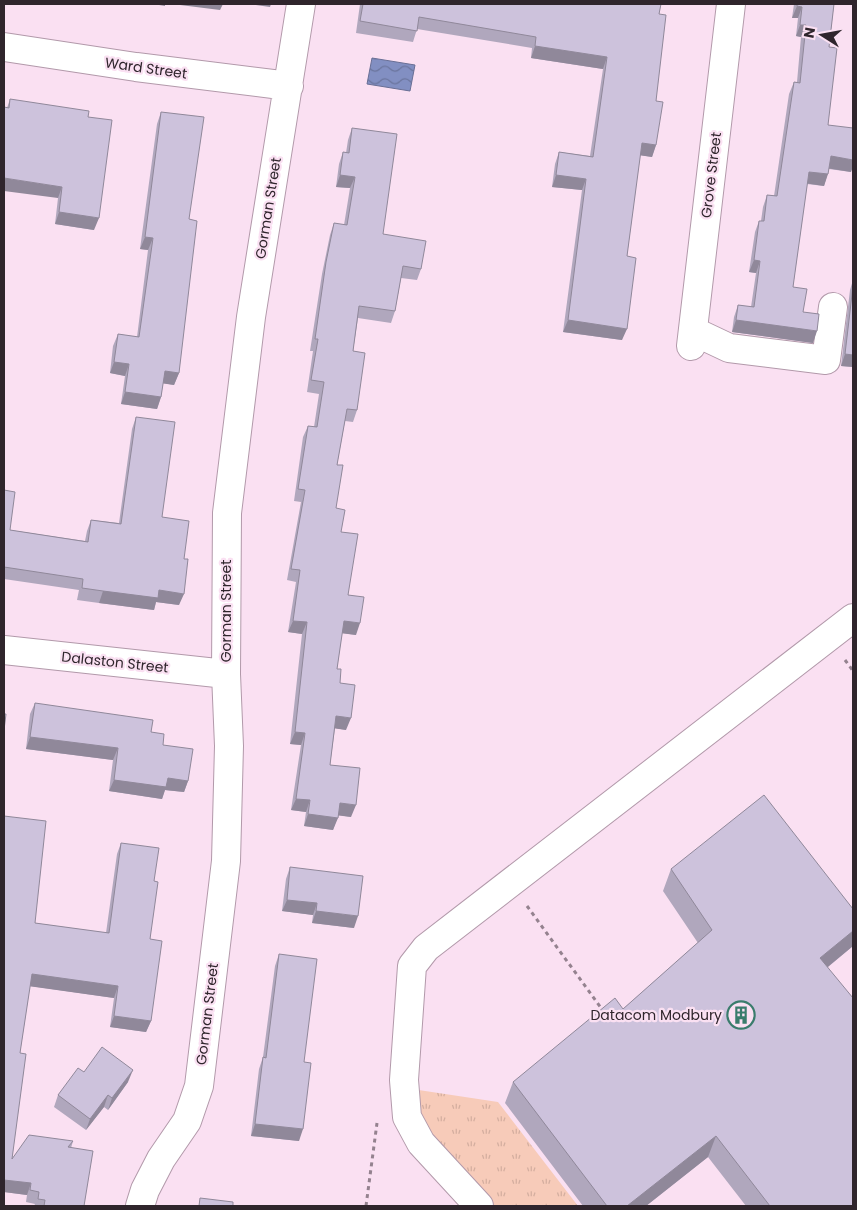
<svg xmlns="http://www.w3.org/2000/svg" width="857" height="1210" viewBox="0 0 857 1210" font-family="Poppins,sans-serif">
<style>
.grass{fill:url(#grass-tufts)}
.water{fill:url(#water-waves);stroke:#696f95}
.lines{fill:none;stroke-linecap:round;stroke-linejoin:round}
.minor-casing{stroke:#b299aa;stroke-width:30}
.path{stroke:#94828f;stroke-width:3;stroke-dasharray:4 4;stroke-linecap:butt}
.minor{stroke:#fff;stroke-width:28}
.wall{fill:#b0a7bd}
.shaded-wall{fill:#90889a}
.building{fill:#cdc2dc;stroke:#90889a}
.labels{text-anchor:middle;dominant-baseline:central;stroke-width:4.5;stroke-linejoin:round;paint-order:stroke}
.street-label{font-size:14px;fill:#2f252c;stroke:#fae0f2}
.poi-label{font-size:14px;fill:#2f252c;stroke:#fae0f2;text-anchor:end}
</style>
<defs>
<pattern id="grass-tufts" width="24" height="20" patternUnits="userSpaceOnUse" patternTransform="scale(1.25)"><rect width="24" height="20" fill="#f7cbb9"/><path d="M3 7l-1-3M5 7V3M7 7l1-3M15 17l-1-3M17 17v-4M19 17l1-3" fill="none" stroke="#d4ae9f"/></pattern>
<pattern id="water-waves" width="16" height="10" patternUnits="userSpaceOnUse" patternTransform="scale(1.25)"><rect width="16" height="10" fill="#828fc2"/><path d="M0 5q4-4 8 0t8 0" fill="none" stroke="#6b759e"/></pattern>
</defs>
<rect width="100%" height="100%" fill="#fae0f2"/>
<path class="grass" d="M412,1089L498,1102L578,1206H495L472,1178L421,1124Z"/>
<path class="water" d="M372,58L415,65L410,91L367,84Z"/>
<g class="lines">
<g class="minor-casing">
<path id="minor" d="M4,47L136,67L289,86
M693,331L729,348L826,360L833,307
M691,346L731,4
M4,650L226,674
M140,1206L145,1190L161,1159L187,1121L199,1086L226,861L229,746L226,674L227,513L251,317L301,4
M479,1206L421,1143L407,1117L404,1080L412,966L426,948L853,618"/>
</g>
<path class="path" d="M845,660L853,671
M527,906L604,1012
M366,1206L377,1123"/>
<use href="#minor" class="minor"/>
</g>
<path class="wall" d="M360,4H661L659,14L656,101V145L652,157L640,155L627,256L622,340L563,332L582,190L552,187L555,164L559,152L590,156L603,69L531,58L532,48L417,29L413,42L356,33Z
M794,4H834L829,47L828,125L851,172L829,169L824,186L807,184L793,287L803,312L813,343L732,332L734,317L738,305L751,307L756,273L749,272L755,232L759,221H761L763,207L767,195L774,196L789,94L794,82H797L801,37L796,36L798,18H792Z
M10,99L88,117L94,230L55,224L58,198L7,108Z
M161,112L189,219L179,373L174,385L163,383L161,397L157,409L121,404L125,376L110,373L113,346L118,334L137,337L148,250L140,249L157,124Z
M352,128L383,234L421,269L417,280L401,278L395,311L391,323L358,318L353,351L357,410L353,422L345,421L337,465L336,508L341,532L348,595L356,635L342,633L337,669L346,730L335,728L330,765L351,817L338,815L333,830L304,826L306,812L291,810L301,745L290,744L302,634L288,632L296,582L287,580L301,502L294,501L303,437L308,426L314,427L319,394L307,392L313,351H310L322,274L330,235L334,223L344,225L350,188L336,187L339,164L343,152L346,153L348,140Z
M853,280V367L841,366L850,290Z
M136,417L162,517L184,559L179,605L156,602L154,610L99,603L77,600L79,590L4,579V490L10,530L85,541L87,531L91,520L119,523L132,429Z
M35,703L151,732L163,745L188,781L184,792L165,790L162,799L109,791L113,760L26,749L30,714Z
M4,816L35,923L106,933L117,854L121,843L154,881L150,939L151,1021L146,1032L110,1027L114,998L30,986L20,1053L12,1159L73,1141L71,1148L84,1206H34L35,1204L26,1202L27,1195L4,1192Z
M290,867L354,928L312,923L313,915L282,911L286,879Z
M671,869L853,909V946L828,967L853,1206H746L708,1157L646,1206H583L505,1103L513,1082L623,1009L698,943L663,891Z
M279,954L304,1062L299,1141L251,1136L259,1069L263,1057L275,966Z
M84,1072L128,1082L108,1110L104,1107L86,1130L54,1107L58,1095Z"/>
<path class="shaded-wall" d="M153,4H165V6Z
M172,4H223L220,10Z
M248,4H271L270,7Z
M797,6L802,7L798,18H792Z
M800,25H806L801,37L796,36Z
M535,46L607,57L603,69L531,58Z
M642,143L656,145L652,157L638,155Z
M831,156L853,160V167L851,172L826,168Z
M809,172L828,174L824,186L804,183Z
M340,175L355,177L350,188L336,187Z
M556,175L586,179L582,190L552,187Z
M4,178L62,187L58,198L4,191Z
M59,212L99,218L94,230L55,224Z
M145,237L153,238L148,250L140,249Z
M754,260L760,261L756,273L749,272Z
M568,320L627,329L622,340L563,332Z
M736,320L817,331L813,343L732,332Z
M845,354L853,355V367L841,366Z
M114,362L129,364L125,376L110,373Z
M165,371L179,373L174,385L160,383Z
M125,392L161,397L157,409L121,404Z
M159,590L184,594L179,605L156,602L154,610L99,603L103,591Z
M293,621L307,622L302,634L288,632Z
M344,621L360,623L356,635L340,633Z
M336,716L351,718L346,730L332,728Z
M295,732L305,733L301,745L290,744Z
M30,737L118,748L113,760L26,749Z
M168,778L188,781L184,792L165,790L162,799L109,791L114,780Z
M296,799L310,800L306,812L291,810Z
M340,803L356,805L351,817L335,815Z
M308,814L338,818L333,830L304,826Z
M287,900L317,903L313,915L282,911Z
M316,911L358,916L354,928L312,923Z
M853,931V946L813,979L820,958Z
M32,974L118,986L114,998L28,986Z
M114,1016L151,1021L146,1032L110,1027Z
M133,1070L128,1082L108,1110L112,1098Z
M108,1095L104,1107L86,1130L90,1119Z
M255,1124L303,1129L299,1141L251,1136Z
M716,1136L708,1157L646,1206H627Z
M4,1180L31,1183L27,1195L4,1192Z"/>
<path class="building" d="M363,4H661L659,14L666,15L656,101L663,102L656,145L642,143L627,256L636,258L627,329L568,320L586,179L556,175L559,152L593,157L607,57L535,46L536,37L419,17L417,31L360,21Z
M797,4H834L829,47L837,48L828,125L853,128V160L831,156L828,174L809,172L793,287L807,289L803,312L819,314L817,331L736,320L738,305L754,307L760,261L754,260L759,221H764L767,195L777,196L794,82L800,83L806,25H800L802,7L797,6Z
M10,99L89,111L88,117L112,120L99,218L59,212L62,187L4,178V107L9,108Z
M161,112L204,117L189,219L197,221L179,373L165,371L161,397L125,392L129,364L114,362L118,334L139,337L153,238L145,237Z
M352,128L397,134L383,234L426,241L421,269L403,266L395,311L359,306L353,351L365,353L357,410L347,409L337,465H343L336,508L345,510L341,532L358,534L348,595L364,597L360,623L344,621L337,669H341L340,683L355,685L351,718L336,716L330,765L360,768L356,805L340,803L338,818L308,814L310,800L296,799L305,733L295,732L307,622L293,621L300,570L291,569L305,490L298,489L308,426L317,427L324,382L311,380L318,339H315L326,262L334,223L347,225L355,177L340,175L343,152L349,153Z
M853,286V355L845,354Z
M136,417L175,422L162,517L189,521L184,559H188L184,594L159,590L158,598L103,591L82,588L83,579L4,567V490L15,492L10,530L88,542L91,520L121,524Z
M35,703L153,720L151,732L164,734L163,745L193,749L188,781L168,778L166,787L114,780L118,748L30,737Z
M4,714H6L4,730Z
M764,795L853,909V931L820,958L853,998V1206H770L716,1136L627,1206H607L513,1082L615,998L623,1009L712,930L671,869Z
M4,816L46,821L35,923L109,933L121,843L159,848L154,881L158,882L150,939L162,941L151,1021L114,1016L118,986L32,974L20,1053L26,1054L12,1159L29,1135L73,1141L68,1147L93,1151L84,1206H44L45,1200L38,1199L39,1192L30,1190L31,1183L4,1180Z
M290,867L363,876L358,916L316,911L317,903L287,900Z
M279,954L317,959L304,1062L311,1063L303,1129L255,1124L263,1057L266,1058Z
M102,1047L133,1070L112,1098L108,1095L90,1119L58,1095L78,1068L84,1072Z
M200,1198L233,1202V1206H199Z"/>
<defs>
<g id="building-ring" transform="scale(1.4375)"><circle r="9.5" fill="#fae0f2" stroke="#3a7c6c" stroke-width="1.5"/><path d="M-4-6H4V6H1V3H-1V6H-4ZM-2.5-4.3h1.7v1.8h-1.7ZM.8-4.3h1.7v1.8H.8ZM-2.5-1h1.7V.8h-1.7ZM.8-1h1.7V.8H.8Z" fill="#3a7c6c"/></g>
</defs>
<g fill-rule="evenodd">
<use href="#building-ring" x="741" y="1015"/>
</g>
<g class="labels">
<g class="street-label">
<text transform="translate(146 68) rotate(8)">Ward Street</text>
<text transform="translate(711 175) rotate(-83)">Grove Street</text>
<text transform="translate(268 208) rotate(-81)">Gorman Street</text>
<text transform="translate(226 611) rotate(-90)">Gorman Street</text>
<text transform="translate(115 662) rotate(6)">Dalaston Street</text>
<text transform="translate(207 1014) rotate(-83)">Gorman Street</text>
</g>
<g class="poi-label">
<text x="722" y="1015">Datacom Modbury</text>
</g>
</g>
<rect width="857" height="1210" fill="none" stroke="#2f252c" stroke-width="10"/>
<g transform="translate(822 35) rotate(281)" stroke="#fae0f2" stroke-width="4" paint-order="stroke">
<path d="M0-4L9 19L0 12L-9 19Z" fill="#2f252c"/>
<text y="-8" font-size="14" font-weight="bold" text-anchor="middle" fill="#2f252c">N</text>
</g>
</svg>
